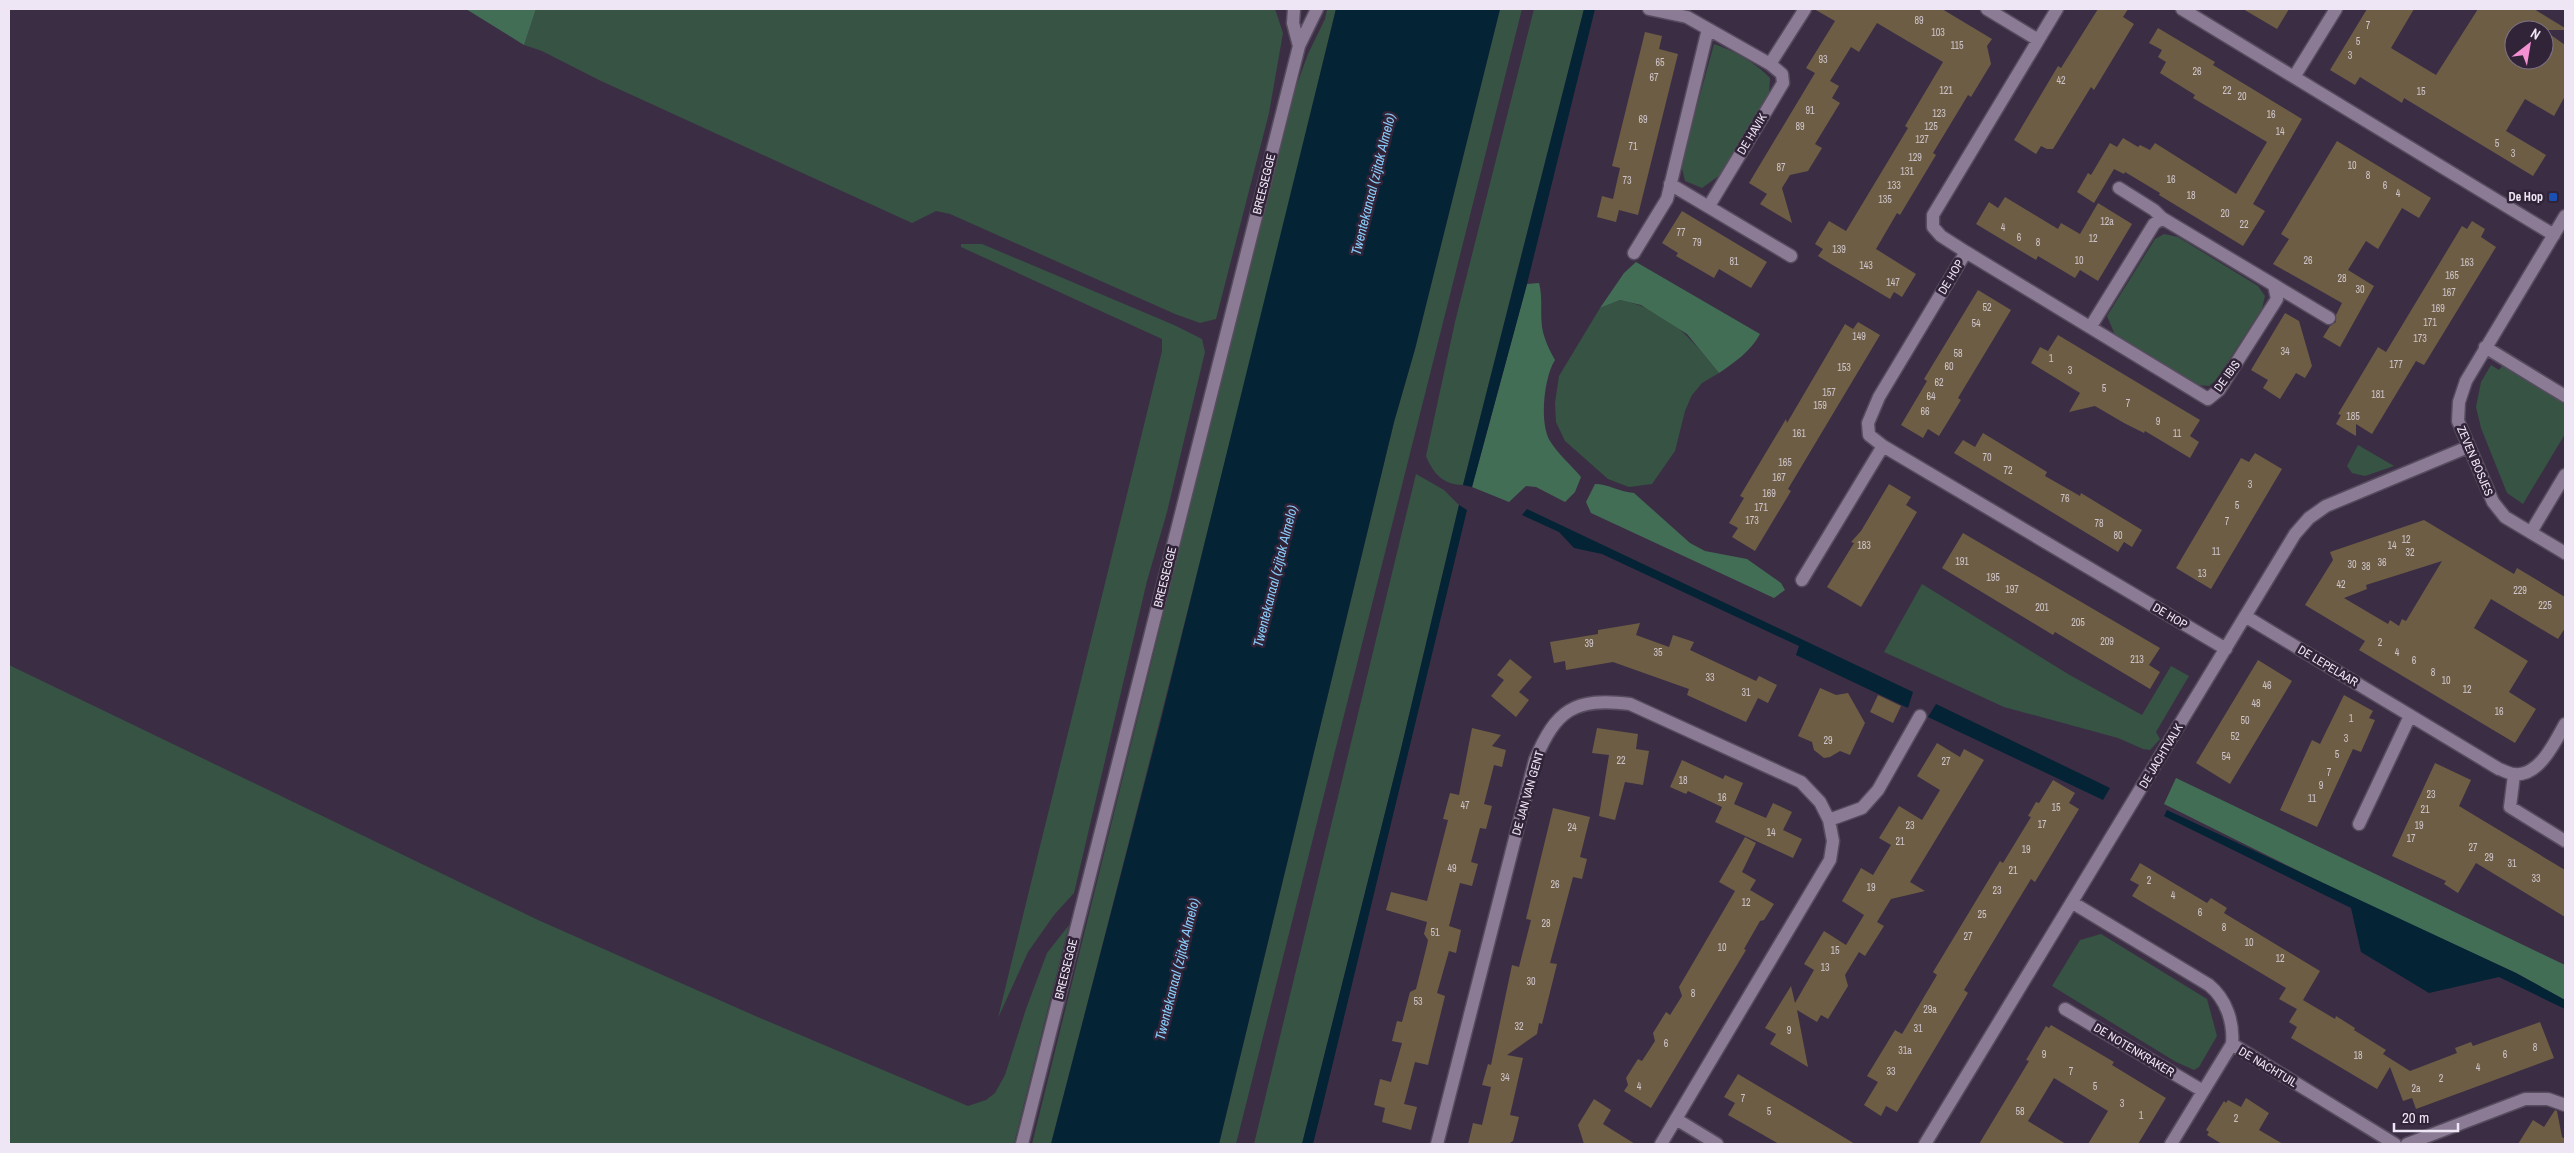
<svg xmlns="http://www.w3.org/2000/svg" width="2574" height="1153" viewBox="0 0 2574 1153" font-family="'Archivo Narrow',sans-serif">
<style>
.green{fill:#365343}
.forest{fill:#436e56}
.water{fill:#042335}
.building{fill:#6d5d45;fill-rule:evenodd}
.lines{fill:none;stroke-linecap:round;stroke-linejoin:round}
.minor-casing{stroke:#574c5f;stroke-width:15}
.minor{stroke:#8b7b95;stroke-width:12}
.transit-dot{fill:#1a4fb4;stroke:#312439;stroke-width:2}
.labels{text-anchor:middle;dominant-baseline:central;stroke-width:5;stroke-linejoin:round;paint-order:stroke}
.number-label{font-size:10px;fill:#cec4c9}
.street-label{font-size:12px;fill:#efe6f5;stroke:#312439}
.poi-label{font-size:12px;font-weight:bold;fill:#efe6f5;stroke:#312439;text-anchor:end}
.water-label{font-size:14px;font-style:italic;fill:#89cbf8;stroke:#312439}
</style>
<rect width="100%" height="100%" fill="#3b2e44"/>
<path class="green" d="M536,9H1275L1283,33L1269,113L1216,319L1200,323L1175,314L950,214L936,211L912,223L599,80L542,51L524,45Z
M1327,9H1336C1245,388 1149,766 1051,1144H1032L1290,103L1308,54L1325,19Z
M1500,9H1522L1236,1144H1219L1394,422L1415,349Z
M1534,9H1584L1463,485C1443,485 1433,473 1426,456L1455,322Z
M1714,44C1734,51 1755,62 1770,78L1769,95L1731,158L1720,175L1702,188L1685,181L1681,164Z
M2164,234L2178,237L2258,286L2265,296L2262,309L2216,380L2209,386L2197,385L2115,335L2107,316L2155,239Z
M961,244H982L1174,325L1202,339L1205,352L1167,512L1147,581L1074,893L1054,915L1028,952L998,1018C1052,795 1108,574 1162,351V339L961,247Z
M1620,300C1668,310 1690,337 1719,373L1702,383L1692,395L1685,411L1675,451L1652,484L1629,487L1608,479L1565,441L1556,422L1555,403L1559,376L1600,308Z
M2491,365L2499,370L2502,366L2565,404V434L2523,504L2507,493L2481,428L2476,407L2481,382Z
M2358,445L2394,466L2365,476L2352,473L2347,466Z
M1416,474L1444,490L1459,505L1401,749L1302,1144H1254Z
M1922,584L2068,674L2142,715L2171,666L2189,676L2156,732L2160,739L2150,750L2143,749L2118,738L2004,707L1884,652Z
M9,665L538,920L760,1018L968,1106L986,1100L995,1093L1005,1075L1026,1009L1047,953L1069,925L1014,1144H9Z
M2101,934L2207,999L2217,1036L2199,1067L2194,1070L2176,1062L2052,986L2080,940Z"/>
<path class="forest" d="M466,9H536L524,45Z
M1636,262L1760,334C1750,352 1735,362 1719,373L1687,334L1641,305L1620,300L1600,308L1624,273Z
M1539,283C1543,298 1540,312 1542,327C1544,339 1549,349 1555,360C1544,377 1539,423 1550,441C1558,454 1571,465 1581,477L1575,492L1565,502L1536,487L1526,486L1509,502L1472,487L1527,284Z
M1595,484C1608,484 1620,492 1634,493L1690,543L1705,551L1747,559L1781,583L1785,590L1774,598L1591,513L1586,502Z
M2176,778L2565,965V1000L2516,973L2351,897L2164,804Z"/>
<path class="water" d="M1336,9H1500L1415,349L1394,422L1219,1144H1051L1161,720Z
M1584,9H1595L1527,284L1472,487L1463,485Z
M1459,505L1467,510L1322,1108L1313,1144H1302L1401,749Z
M1527,509L1913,692L1908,708L1796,655L1799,646L1602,554L1574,548L1559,532L1522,515Z
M1936,704L2110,788L2103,800L1928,717Z
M2167,810L2516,973L2565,1000V1009L2499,977L2429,993L2361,952L2351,908L2164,816Z"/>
<path class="building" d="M1814,9H1942L1992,39L1987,46L1991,64L1971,97L1968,95L1933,153L1936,155L1900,215L1897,213L1876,249L1916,274L1902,297L1894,292L1890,299L1831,264L1818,256L1823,249L1815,244L1829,221L1846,231L1908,128L1905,126L1943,62L1877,23L1859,52L1851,47L1830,81L1839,86L1832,98L1840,103L1815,144L1822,148L1808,171L1790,175L1782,188L1792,223L1760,204L1767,194L1749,183L1815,73L1806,68L1835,21Z
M2098,9H2128L2123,17L2134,24L2094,90L2091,87L2053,149H2047L2041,146L2036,154L2014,140L2058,66L2061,68Z
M2243,9H2289L2277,29Z
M2367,9H2414L2391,48L2436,75L2478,9H2534L2565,28V30H2514V60H2544V30L2565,45V96L2554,116L2525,99L2506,131L2546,155L2533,176L2404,98L2402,103L2360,77L2355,85L2330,70Z
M2158,28L2215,62L2213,65L2302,119L2253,204L2265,211L2243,246L2159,195L2160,193L2125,172L2124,174L2114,169L2094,203L2077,192L2088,173L2091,175L2110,143L2117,147L2123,138L2138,147L2140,145L2150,150L2155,143L2236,194L2267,142L2193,98L2195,95L2160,73L2166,62L2158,57L2162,50L2149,43Z
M1645,32L1662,36L1659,49L1678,54L1638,215L1619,210L1616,222L1597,217L1602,196L1613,199L1620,168L1612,166Z
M2337,141L2431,198L2419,218L2402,208L2378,249L2366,241L2348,270L2374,286L2340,347L2323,337L2330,326L2336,322V315L2342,303L2273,264L2289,239L2281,234Z
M2005,197L2058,229L2061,223L2080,234L2098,203L2132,224L2098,281L2080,270L2075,278L2038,256L2036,260L1976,224L1989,202L1998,208Z
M1682,211L1767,262L1751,288L1719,269L1714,278L1676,256L1678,253L1662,243Z
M2472,221L2485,229L2481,237L2496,247L2424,365L2416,361L2372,434L2356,424V436L2336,424L2341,415L2338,414L2378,347L2386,352L2462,226L2467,229Z
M1978,290L2011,310L1958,398L1961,400L1939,436L1928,429L1923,438L1901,425L1927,381L1924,379Z
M2285,313L2299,321L2312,366L2305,378L2296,373L2280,399L2263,388L2268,380L2251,370Z
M1858,322L1880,335L1788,489L1791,491L1755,551L1732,537L1738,528L1729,523L1744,498L1740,496L1786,419L1787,423L1845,324L1853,329Z
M2058,335L2200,420L2190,436L2199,442L2190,458L2145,431L2144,433L2124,423L2095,406L2069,412L2080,393L2031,363L2040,347L2048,351Z
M1983,433L2047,472L2045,476L2080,496L2081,493L2142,530L2132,547L2124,542L2118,552L1954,453L1963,440L1975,447Z
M2255,453L2282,469L2211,589L2176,568L2241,458L2249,462Z
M1889,484L1911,497L1906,505L1917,512L1861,607L1827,587L1854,543L1851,542L1861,531Z
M2424,520L2514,574L2517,568L2565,597V628L2558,639L2491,599L2474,628L2528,661L2509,692L2536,709L2515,743L2359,650L2365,641L2305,605L2333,560L2330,552ZM2442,561L2406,621L2402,619L2399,626L2390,620L2388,624L2344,598L2367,589L2366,585Z
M1963,533L2160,648L2149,665L2160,672L2150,689L2055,632L2053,635L1942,568Z
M1640,623L1636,635L1669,647L1673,635L1694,642L1690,650L1756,681L1759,676L1777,685L1768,703L1758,698L1746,722L1687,695L1689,689L1613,662L1566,670L1565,661L1554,663L1550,642L1598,634V630Z
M1510,659L1532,677L1519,692L1529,700L1516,717L1491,696L1504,680L1497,675Z
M2258,660L2292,681L2230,784L2196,763Z
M1820,688L1836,695L1848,693L1865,723L1850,755L1840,751L1830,757L1824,758L1814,750L1812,742L1798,736Z
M1878,695L1901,706L1893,723L1870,712Z
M2344,695L2373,711L2369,718L2375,720L2361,752L2353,749L2317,827L2280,810L2312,740L2320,744Z
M1472,728L1501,735L1492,746L1506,750L1502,767L1494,765L1484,804L1492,806L1486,829L1480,828L1471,862L1478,864L1472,886L1460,883L1449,926L1461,930L1456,953L1449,951L1437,993L1445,996L1428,1065L1415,1062L1404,1104L1417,1107L1411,1130L1382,1122L1385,1108L1374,1105L1380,1079L1391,1082L1402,1043L1392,1041L1397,1021L1402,1022L1410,992L1416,989L1427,945L1428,940L1424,934L1427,922L1386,910L1391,892L1427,901L1448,820L1443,819L1450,793L1459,795Z
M1597,728L1638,734L1636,749L1649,751L1643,785L1625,782L1615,820L1599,816L1609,755L1592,753Z
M1937,743L1960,757L1964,749L1984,760L1910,882L1925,891L1891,899L1877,922L1884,926L1865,956L1859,952L1845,975L1848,986L1828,1019L1821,1015L1817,1022L1797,1010L1808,1067L1770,1044L1776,1034L1765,1028L1791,986L1795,1003L1814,970L1804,964L1824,931L1846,945L1864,915L1842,901L1861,868L1873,875L1891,845L1879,838L1899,806L1922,820L1940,790L1917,776Z
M1682,760L1723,779L1725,775L1743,783L1734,804L1766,818L1773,803L1792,812L1783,830L1802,839L1793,858L1715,822L1722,807L1688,791L1686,794L1670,787Z
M2435,763L2471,780L2459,806L2565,870V917L2476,863L2458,893L2444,884L2446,881L2392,856Z
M2053,780L2075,793L2069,803L2079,809L2035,882L2031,879L2011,912L1964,990L1968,993L1897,1112L1886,1106L1881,1116L1864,1105L1878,1082L1867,1076L1895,1030L1902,1034L1937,975L1933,972L2000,861L2003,863L2031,817L2028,816L2036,802L2039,803Z
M1553,808L1590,817L1580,857L1587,859L1582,879L1573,877L1550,963L1557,964L1542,1024L1539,1023L1537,1034L1507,1055L1523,1058L1510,1115L1519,1117L1513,1141L1508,1144H1468L1473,1123L1482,1125L1491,1087L1482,1085L1488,1064L1491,1065L1512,965L1519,967L1531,920L1526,919Z
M1745,837L1756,843L1742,872L1756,880L1750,890L1774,904L1764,920L1760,921L1744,949L1746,950L1651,1108L1624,1091L1628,1085L1626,1078L1638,1059L1642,1061L1655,1041L1653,1033L1666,1012L1670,1015L1682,996L1679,987L1735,891L1719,882Z
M2140,863L2207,903L2211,898L2227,908L2224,913L2320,971L2303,1000L2335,1019L2336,1016L2355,1028L2354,1030L2386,1050L2383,1054L2410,1071L2457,1053L2455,1048L2471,1042L2473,1046L2540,1022L2554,1058L2416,1109L2412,1098L2403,1101L2390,1067L2377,1089L2291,1038L2297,1027L2289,1022L2297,1009L2279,999L2286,988L2132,896L2139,885L2130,880Z
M2051,1025L2114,1062L2112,1065L2166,1098L2138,1144H2088L2108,1111L2054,1078L2028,1121L2066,1144H1979L2029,1061L2026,1060L2046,1026L2049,1028Z
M1738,1074L1792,1106L1855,1144H1779L1744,1124L1728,1115L1735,1103L1724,1097Z
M2246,1098L2269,1113L2259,1130L2283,1144H2222L2207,1135L2209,1132L2206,1130L2224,1101L2226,1103L2228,1100L2241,1107Z
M1594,1099L1611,1110L1603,1124L1635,1144H1584L1578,1125Z
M2555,1110L2557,1111L2562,1137L2565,1139V1144H2518L2533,1120L2544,1127Z"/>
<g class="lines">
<g class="minor-casing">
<path id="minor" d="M1649,9L1687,17L1770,64L1782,74L1783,83L1709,206
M1987,9L2038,40
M2182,9L2554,235
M1299,46L1317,9
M1770,64L1805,9
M2294,77L2336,9
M1670,184L1791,256
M2119,188L2154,210L2162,218
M2565,216L2466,381L2459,402L2458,421L2493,502L2505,517L2565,553
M1966,252L2208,399L2219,390L2277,299L2274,285L2162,218L2154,224L2091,326
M1634,253L1667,199L1708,29
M2274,285L2329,318
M2485,347L2565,396
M1883,446L2226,649
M2531,532L2565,475
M1802,580L1883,446L1869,435L1868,423L1879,397L1966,252L1941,236L1933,227V215L2057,9
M2245,616L2499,769C2503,770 2509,774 2514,774C2539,777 2555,742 2565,724
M2514,775L2510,807L2565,841
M2359,824L2410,716
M2073,903L2209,985C2226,999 2234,1022 2232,1044L2171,1144
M2065,1009L2203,1091
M2232,1044L2395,1144
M1676,1119L1717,1144
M1022,1144L1299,46L1293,23L1294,9
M1437,1144L1535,760C1556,710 1574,697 1630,704L1801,782L1820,802L1829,820
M1661,1144L1830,860L1833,841L1829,820L1862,808L1878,790L1920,716
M1925,1144L2295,534L2309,518L2326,506L2468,447
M2407,1144L2525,1099H2548L2565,1105"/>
</g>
<use href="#minor" class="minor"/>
</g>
<rect class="transit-dot" x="2548" y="192" width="10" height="10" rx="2.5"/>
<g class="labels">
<g class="number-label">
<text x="1919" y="20">89</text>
<text x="2368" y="25">7</text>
<text x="1938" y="32">103</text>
<text x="2358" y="41">5</text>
<text x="1957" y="45">115</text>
<text x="2350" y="55">3</text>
<text x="1823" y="59">93</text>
<text x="1660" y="62">65</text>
<text x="2197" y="71">26</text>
<text x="1654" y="77">67</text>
<text x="2061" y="80">42</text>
<text x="1946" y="90">121</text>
<text x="2227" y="90">22</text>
<text x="2421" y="91">15</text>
<text x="2242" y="96">20</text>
<text x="1810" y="110">91</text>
<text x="1939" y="113">123</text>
<text x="2271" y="114">16</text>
<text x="1643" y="119">69</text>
<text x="1800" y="126">89</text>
<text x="1931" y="126">125</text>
<text x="2280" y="131">14</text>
<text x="1922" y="139">127</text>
<text x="2497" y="143">5</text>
<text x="1633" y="146">71</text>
<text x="2513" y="153">3</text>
<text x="1915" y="157">129</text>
<text x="2352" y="165">10</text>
<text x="1781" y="167">87</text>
<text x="1907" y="171">131</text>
<text x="2368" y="175">8</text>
<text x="2171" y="179">16</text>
<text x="1627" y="180">73</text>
<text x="1894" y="185">133</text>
<text x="2385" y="185">6</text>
<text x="2398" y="193">4</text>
<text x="2191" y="195">18</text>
<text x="1885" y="199">135</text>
<text x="2225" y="213">20</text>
<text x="2107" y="221">12a</text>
<text x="2244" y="224">22</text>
<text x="2003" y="227">4</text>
<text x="1681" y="232">77</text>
<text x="2019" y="237">6</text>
<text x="2093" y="238">12</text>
<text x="1697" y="242">79</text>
<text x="2038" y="242">8</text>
<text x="1839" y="249">139</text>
<text x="2079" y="260">10</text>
<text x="2308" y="260">26</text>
<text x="1734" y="261">81</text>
<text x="2467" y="262">163</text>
<text x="1866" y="265">143</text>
<text x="2452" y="275">165</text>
<text x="2342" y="278">28</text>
<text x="1893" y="282">147</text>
<text x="2360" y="289">30</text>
<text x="2449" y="292">167</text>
<text x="1987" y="307">52</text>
<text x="2438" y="308">169</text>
<text x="2430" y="322">171</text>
<text x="1976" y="323">54</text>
<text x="1859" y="336">149</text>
<text x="2420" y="338">173</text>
<text x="2285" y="351">34</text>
<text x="1958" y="353">58</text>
<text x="2051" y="358">1</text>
<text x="2396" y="364">177</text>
<text x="1949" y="366">60</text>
<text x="1844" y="367">153</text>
<text x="2070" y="370">3</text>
<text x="1939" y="382">62</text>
<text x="2104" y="388">5</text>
<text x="1829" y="392">157</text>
<text x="2378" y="394">181</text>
<text x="1931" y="396">64</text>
<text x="2128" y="403">7</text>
<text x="1820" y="405">159</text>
<text x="1925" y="411">66</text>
<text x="2353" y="416">185</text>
<text x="2158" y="421">9</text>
<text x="1799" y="433">161</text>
<text x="2177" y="433">11</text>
<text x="1987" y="457">70</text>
<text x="1785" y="462">165</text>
<text x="2008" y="470">72</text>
<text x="1779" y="477">167</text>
<text x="2250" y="484">3</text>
<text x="1769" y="493">169</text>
<text x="2065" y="498">76</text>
<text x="2237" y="505">5</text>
<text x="1761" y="507">171</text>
<text x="1752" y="520">173</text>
<text x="2227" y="521">7</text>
<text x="2099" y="523">78</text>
<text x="2118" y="535">80</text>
<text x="2406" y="539">12</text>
<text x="1864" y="545">183</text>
<text x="2392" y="545">14</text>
<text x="2216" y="551">11</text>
<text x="2410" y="552">32</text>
<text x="1962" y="561">191</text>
<text x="2382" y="562">36</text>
<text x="2352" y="564">30</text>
<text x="2366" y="566">38</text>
<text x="2202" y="573">13</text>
<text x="1993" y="577">195</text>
<text x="2341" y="584">42</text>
<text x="2012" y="589">197</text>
<text x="2520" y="590">229</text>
<text x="2545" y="605">225</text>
<text x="2042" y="607">201</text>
<text x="2078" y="622">205</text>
<text x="2107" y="641">209</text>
<text x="2380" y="642">2</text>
<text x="1589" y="643">39</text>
<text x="1658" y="652">35</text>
<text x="2397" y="652">4</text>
<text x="2137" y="659">213</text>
<text x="2414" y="660">6</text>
<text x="2433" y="672">8</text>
<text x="1710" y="677">33</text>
<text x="2446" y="680">10</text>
<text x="2267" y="685">46</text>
<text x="2467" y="689">12</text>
<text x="1746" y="692">31</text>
<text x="2256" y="703">48</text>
<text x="2499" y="711">16</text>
<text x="2351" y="718">1</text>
<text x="2245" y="720">50</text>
<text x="2235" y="736">52</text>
<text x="2346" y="738">3</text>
<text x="1828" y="740">29</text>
<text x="2337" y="754">5</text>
<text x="2226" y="756">54</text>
<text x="1621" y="760">22</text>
<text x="1946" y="761">27</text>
<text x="2329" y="772">7</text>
<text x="1683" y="780">18</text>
<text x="2321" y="785">9</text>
<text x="2431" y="794">23</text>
<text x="1722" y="797">16</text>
<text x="2312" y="798">11</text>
<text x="1465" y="805">47</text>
<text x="2056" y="807">15</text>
<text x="2425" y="809">21</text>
<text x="2042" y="824">17</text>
<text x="1910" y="825">23</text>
<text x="2419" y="825">19</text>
<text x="1572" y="827">24</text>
<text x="1771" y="832">14</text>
<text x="2411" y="838">17</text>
<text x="1900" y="841">21</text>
<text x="2473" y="847">27</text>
<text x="2026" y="849">19</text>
<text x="2489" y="857">29</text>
<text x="2512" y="863">31</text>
<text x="1452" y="868">49</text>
<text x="2013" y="870">21</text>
<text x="2536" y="878">33</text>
<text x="2149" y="880">2</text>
<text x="1555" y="884">26</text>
<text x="1871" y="887">19</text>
<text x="1997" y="890">23</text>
<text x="2173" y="895">4</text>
<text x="1746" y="902">12</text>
<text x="2200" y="912">6</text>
<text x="1982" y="914">25</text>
<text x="1546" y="923">28</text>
<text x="2224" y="927">8</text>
<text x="1435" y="932">51</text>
<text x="1968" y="936">27</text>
<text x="2249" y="942">10</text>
<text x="1722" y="947">10</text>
<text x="1835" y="950">15</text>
<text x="2280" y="958">12</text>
<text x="1825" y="967">13</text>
<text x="1531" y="981">30</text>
<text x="1693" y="993">8</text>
<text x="1418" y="1001">53</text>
<text x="1930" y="1009">29a</text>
<text x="1519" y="1026">32</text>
<text x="1918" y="1028">31</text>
<text x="1789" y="1030">9</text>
<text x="1666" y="1043">6</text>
<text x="2535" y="1047">8</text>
<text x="1905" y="1050">31a</text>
<text x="2044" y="1054">9</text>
<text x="2505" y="1054">6</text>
<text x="2358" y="1055">18</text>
<text x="2478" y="1067">4</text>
<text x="1891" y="1071">33</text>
<text x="2071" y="1071">7</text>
<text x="1505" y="1077">34</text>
<text x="2441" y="1078">2</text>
<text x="1639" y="1086">4</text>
<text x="2095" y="1086">5</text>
<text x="2416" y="1088">2a</text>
<text x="1743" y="1098">7</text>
<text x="2122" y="1103">3</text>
<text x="1769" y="1111">5</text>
<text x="2020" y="1111">58</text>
<text x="2141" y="1115">1</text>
<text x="2236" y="1118">2</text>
</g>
<g class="street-label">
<text transform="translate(1752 134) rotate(-59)">DE HAVIK</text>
<text transform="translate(1264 184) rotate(-76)">BREESEGGE</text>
<text transform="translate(1951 277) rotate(-59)">DE HOP</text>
<text transform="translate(2227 376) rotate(-54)">DE IBIS</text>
<text transform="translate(2475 461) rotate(67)">ZEVEN BOSJES</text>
<text transform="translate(1165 577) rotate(-76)">BREESEGGE</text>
<text transform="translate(2170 616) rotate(31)">DE HOP</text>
<text transform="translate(2328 666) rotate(31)">DE LEPELAAR</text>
<text transform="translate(2161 756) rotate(-59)">DE JACHTVALK</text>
<text transform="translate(1528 793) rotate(-74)">DE JAN VAN GENT</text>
<text transform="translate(1066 969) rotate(-76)">BREESEGGE</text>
<text transform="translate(2134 1050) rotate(31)">DE NOTENKRAKER</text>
<text transform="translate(2268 1067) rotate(31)">DE NACHTUIL</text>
</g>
<g class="poi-label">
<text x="2543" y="197">De Hop</text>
</g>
<g class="water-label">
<text transform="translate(1373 184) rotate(-76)">Twentekanaal (zijtak Almelo)</text>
<text transform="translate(1275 576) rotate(-76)">Twentekanaal (zijtak Almelo)</text>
<text transform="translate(1177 969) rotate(-76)">Twentekanaal (zijtak Almelo)</text>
</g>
</g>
<rect width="2574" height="1153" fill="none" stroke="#efe6f5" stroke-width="20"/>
<g transform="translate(2529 45) rotate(31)"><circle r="24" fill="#312439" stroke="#7d7284"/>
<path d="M0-4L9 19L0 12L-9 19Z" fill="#f491d3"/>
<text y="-8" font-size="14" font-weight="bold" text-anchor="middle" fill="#efe6f5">N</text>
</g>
<path d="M2394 1123v8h64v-8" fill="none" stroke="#efe6f5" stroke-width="2.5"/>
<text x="2402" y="1123" font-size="15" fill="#efe6f5" stroke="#312439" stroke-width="4" paint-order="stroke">20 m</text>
</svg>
